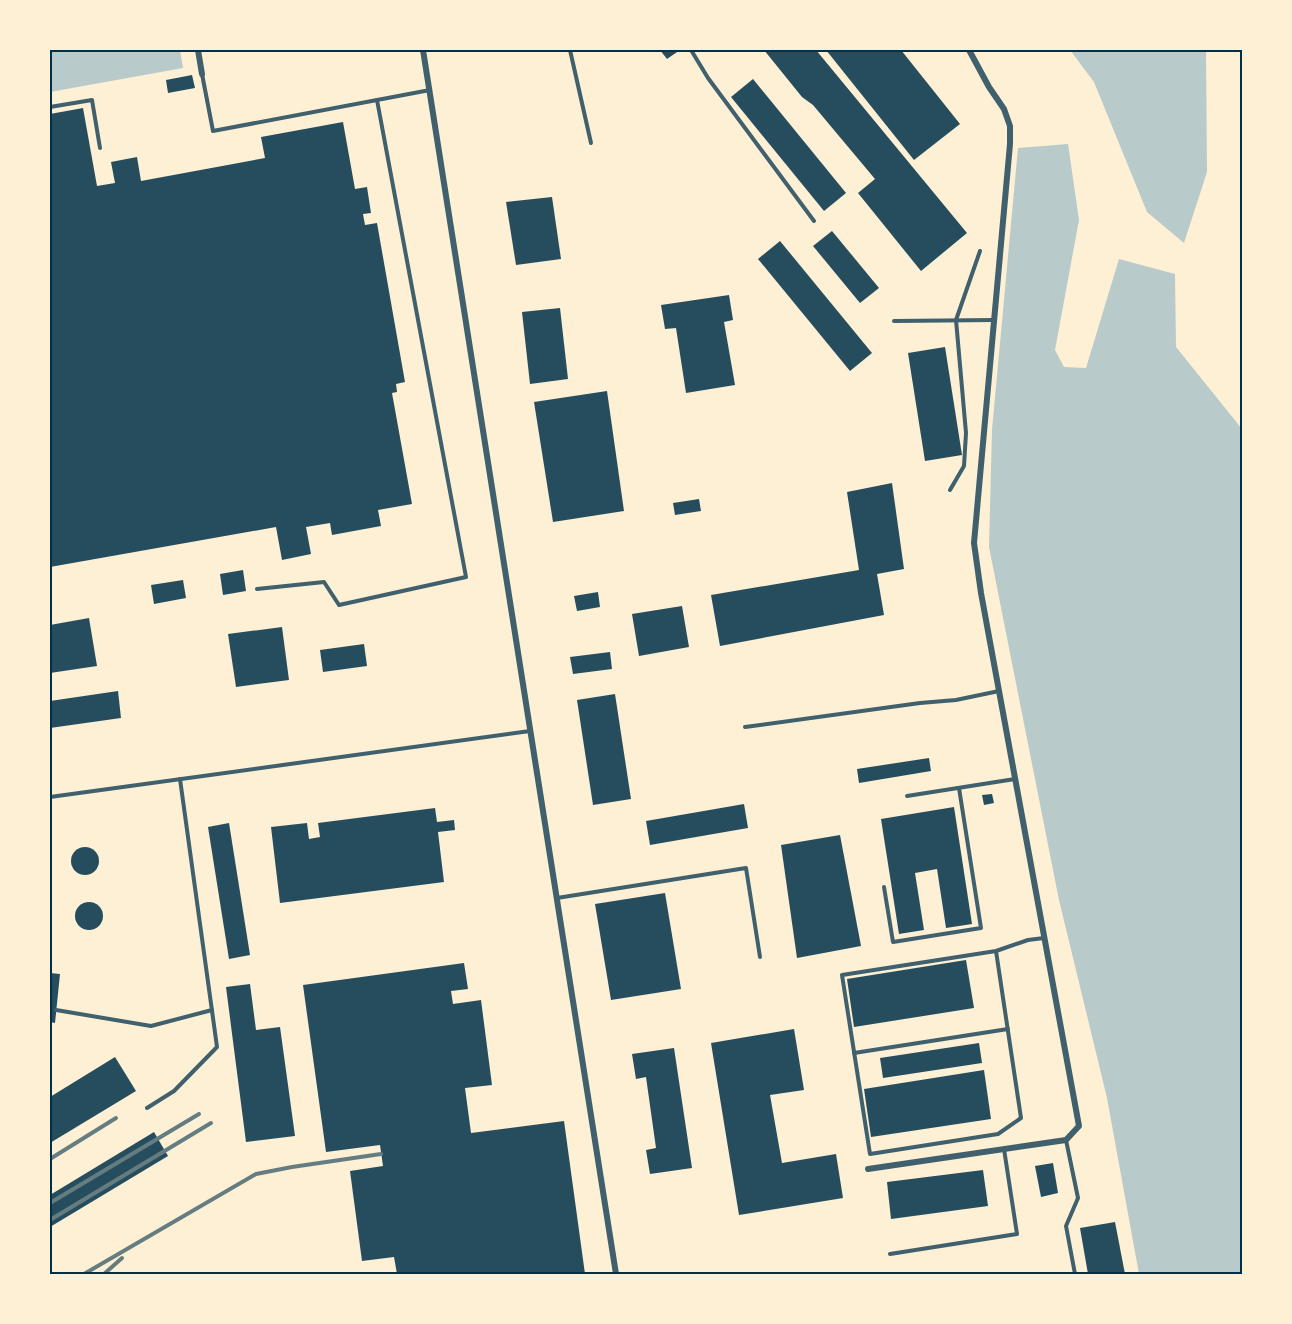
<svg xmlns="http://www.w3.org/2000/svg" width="1292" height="1324" viewBox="0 0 1292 1324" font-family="'IBM Plex Serif',serif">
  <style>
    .green { fill: #b9caca }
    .building { fill: #264d5e }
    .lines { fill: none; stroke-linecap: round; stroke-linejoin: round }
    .service { stroke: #3f606c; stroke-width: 4 }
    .minor { stroke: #3f606c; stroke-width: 6 }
    .rail { stroke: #657d81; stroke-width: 4 }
    .neatline { fill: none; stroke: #003049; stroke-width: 2 }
  </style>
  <rect width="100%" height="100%" fill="#fdf0d5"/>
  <g class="green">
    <polygon points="50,50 180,50 183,68 50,92"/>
    <polygon points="1070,50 1206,50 1207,172 1184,243 1147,212 1094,82"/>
    <polygon points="1068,144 1079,220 1055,350 1064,367 1086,368 1119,259 1175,274 1176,347 1242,429 1242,1274 1139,1274 1107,1098 1059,900 989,547 992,430 1018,148"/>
  </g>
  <g class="building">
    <polygon points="660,50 680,50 667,59"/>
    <polygon points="764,50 816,50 967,233 921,271 858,193 875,179 813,105 802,97"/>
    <polygon points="826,50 901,50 960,124 914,160"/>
    <polygon points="192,75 195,88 168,93 166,80"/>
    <polygon points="753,79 846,193 824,211 731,97"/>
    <polygon points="83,108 97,186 115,183 111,162 137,157 141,181 265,158 261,137 343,122 355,189 367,187 371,213 363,214 365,225 377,223 405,382 396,384 397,392 392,393 412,504 378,510 381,526 332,535 330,523 306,527 311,554 282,560 276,527 50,567 50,114"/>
    <polygon points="552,197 561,259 516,265 506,202"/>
    <polygon points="832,231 879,288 860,303 813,246"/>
    <polygon points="780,241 872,353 850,371 758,259"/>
    <polygon points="729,295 733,320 724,322 735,385 686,393 676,328 665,329 661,305"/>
    <polygon points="560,308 568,379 530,384 522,312"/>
    <polygon points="945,347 962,455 925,461 908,353"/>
    <polygon points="607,391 624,511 553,522 534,402"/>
    <polygon points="892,483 904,569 877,574 884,615 720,646 711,595 859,570 847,492"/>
    <polygon points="699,499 701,511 675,515 673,503"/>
    <polygon points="243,570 246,591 223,595 220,574"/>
    <polygon points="183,580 186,598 154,604 151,585"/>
    <polygon points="598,592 600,607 577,611 574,596"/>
    <polygon points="682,606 689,647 639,656 632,614"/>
    <polygon points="89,618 97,666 50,673 50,625"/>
    <polygon points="282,627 289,680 236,687 228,634"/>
    <polygon points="364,644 367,666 323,672 320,650"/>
    <polygon points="610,652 612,669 573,674 570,657"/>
    <polygon points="118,691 121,718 50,728 50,701"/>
    <polygon points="615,694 631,799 593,805 577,700"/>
    <polygon points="929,758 931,771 859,783 857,769"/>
    <polygon points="992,794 994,803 984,805 982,795"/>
    <polygon points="744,804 748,828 650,845 646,821"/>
    <polygon points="954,807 972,924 946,928 937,869 915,873 924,930 899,934 881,819"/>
    <polygon points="435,808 437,822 454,820 455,830 438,832 444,882 280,903 271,827 307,823 309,839 320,837 318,823"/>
    <polygon points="229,823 250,955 229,959 208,827"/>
    <polygon points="840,835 861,946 797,958 781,845"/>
    <circle cx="85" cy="861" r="14"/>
    <polygon points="665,893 681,989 611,1000 595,904"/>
    <circle cx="89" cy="916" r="14"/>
    <polygon points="966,960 974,1008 854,1027 847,979"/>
    <polygon points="464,963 468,989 451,991 453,1004 481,1000 492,1085 465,1088 471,1133 564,1121 585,1274 397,1274 394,1257 362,1261 350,1171 383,1166 380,1145 326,1152 303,985"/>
    <polygon points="50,973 60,974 55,1023 50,1022"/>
    <polygon points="250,984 256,1030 280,1027 295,1136 246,1142 226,987"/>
    <polygon points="794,1029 804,1090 770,1095 782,1163 836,1154 843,1198 739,1215 711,1043"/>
    <polygon points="979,1043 982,1063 883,1078 880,1058"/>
    <polygon points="674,1048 692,1168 650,1174 646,1150 656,1148 646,1077 636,1079 632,1054"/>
    <polygon points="115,1057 136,1091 50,1143 50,1097"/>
    <polygon points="984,1070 991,1119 871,1137 864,1089"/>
    <polygon points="154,1132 168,1156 50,1227 50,1195"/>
    <polygon points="1053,1163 1058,1193 1041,1197 1035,1166"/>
    <polygon points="983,1170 988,1206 891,1219 887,1182"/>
    <polygon points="1115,1222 1125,1274 1088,1274 1080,1228"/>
  </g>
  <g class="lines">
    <g class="service">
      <polyline points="570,50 591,143"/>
      <polyline points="691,50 708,78 814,221"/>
      <polyline points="202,74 213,131 430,90"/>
      <polyline points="50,107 92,100 100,148"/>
      <polyline points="894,321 994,320"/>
      <polyline points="950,490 964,466 966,433 956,320 980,251"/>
      <polyline points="257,589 324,582 339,605 466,577 377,100"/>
      <polyline points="745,727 920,703 956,700 999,691"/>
      <polyline points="907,796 1015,779"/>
      <polyline points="50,797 530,731"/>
      <polyline points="884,887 893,942 981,928 959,788"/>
      <polyline points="557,898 746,868 760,957"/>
      <polyline points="996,951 842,975 870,1154 998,1134 1021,1118 996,951 1028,940 1044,938"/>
      <polyline points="56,1010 151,1026 212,1010"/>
      <polyline points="854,1053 1008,1029"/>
      <polyline points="147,1108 174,1091 217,1047 180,779"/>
      <polyline points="1066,1140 1078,1198 1066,1226 1075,1274"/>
      <polyline points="890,1254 1017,1234 1004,1149"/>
    </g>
    <g class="minor">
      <polyline points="198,50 202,74"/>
      <polyline points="423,50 616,1274"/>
      <polyline points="868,1169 1066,1140 1079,1126 981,593 974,543 1010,144 1010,126 1004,109 989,87 969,50"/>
    </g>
    <g class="rail">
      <polyline points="50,1159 116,1118"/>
      <polyline points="50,1203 199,1114"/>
      <polyline points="50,1220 211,1123"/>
      <polyline points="84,1274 256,1174 292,1167 381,1154"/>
      <polyline points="104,1274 122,1258"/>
    </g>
  </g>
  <rect width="1292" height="1324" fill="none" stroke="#fdf0d5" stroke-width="102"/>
  <rect x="51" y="51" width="1190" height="1222" class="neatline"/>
</svg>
